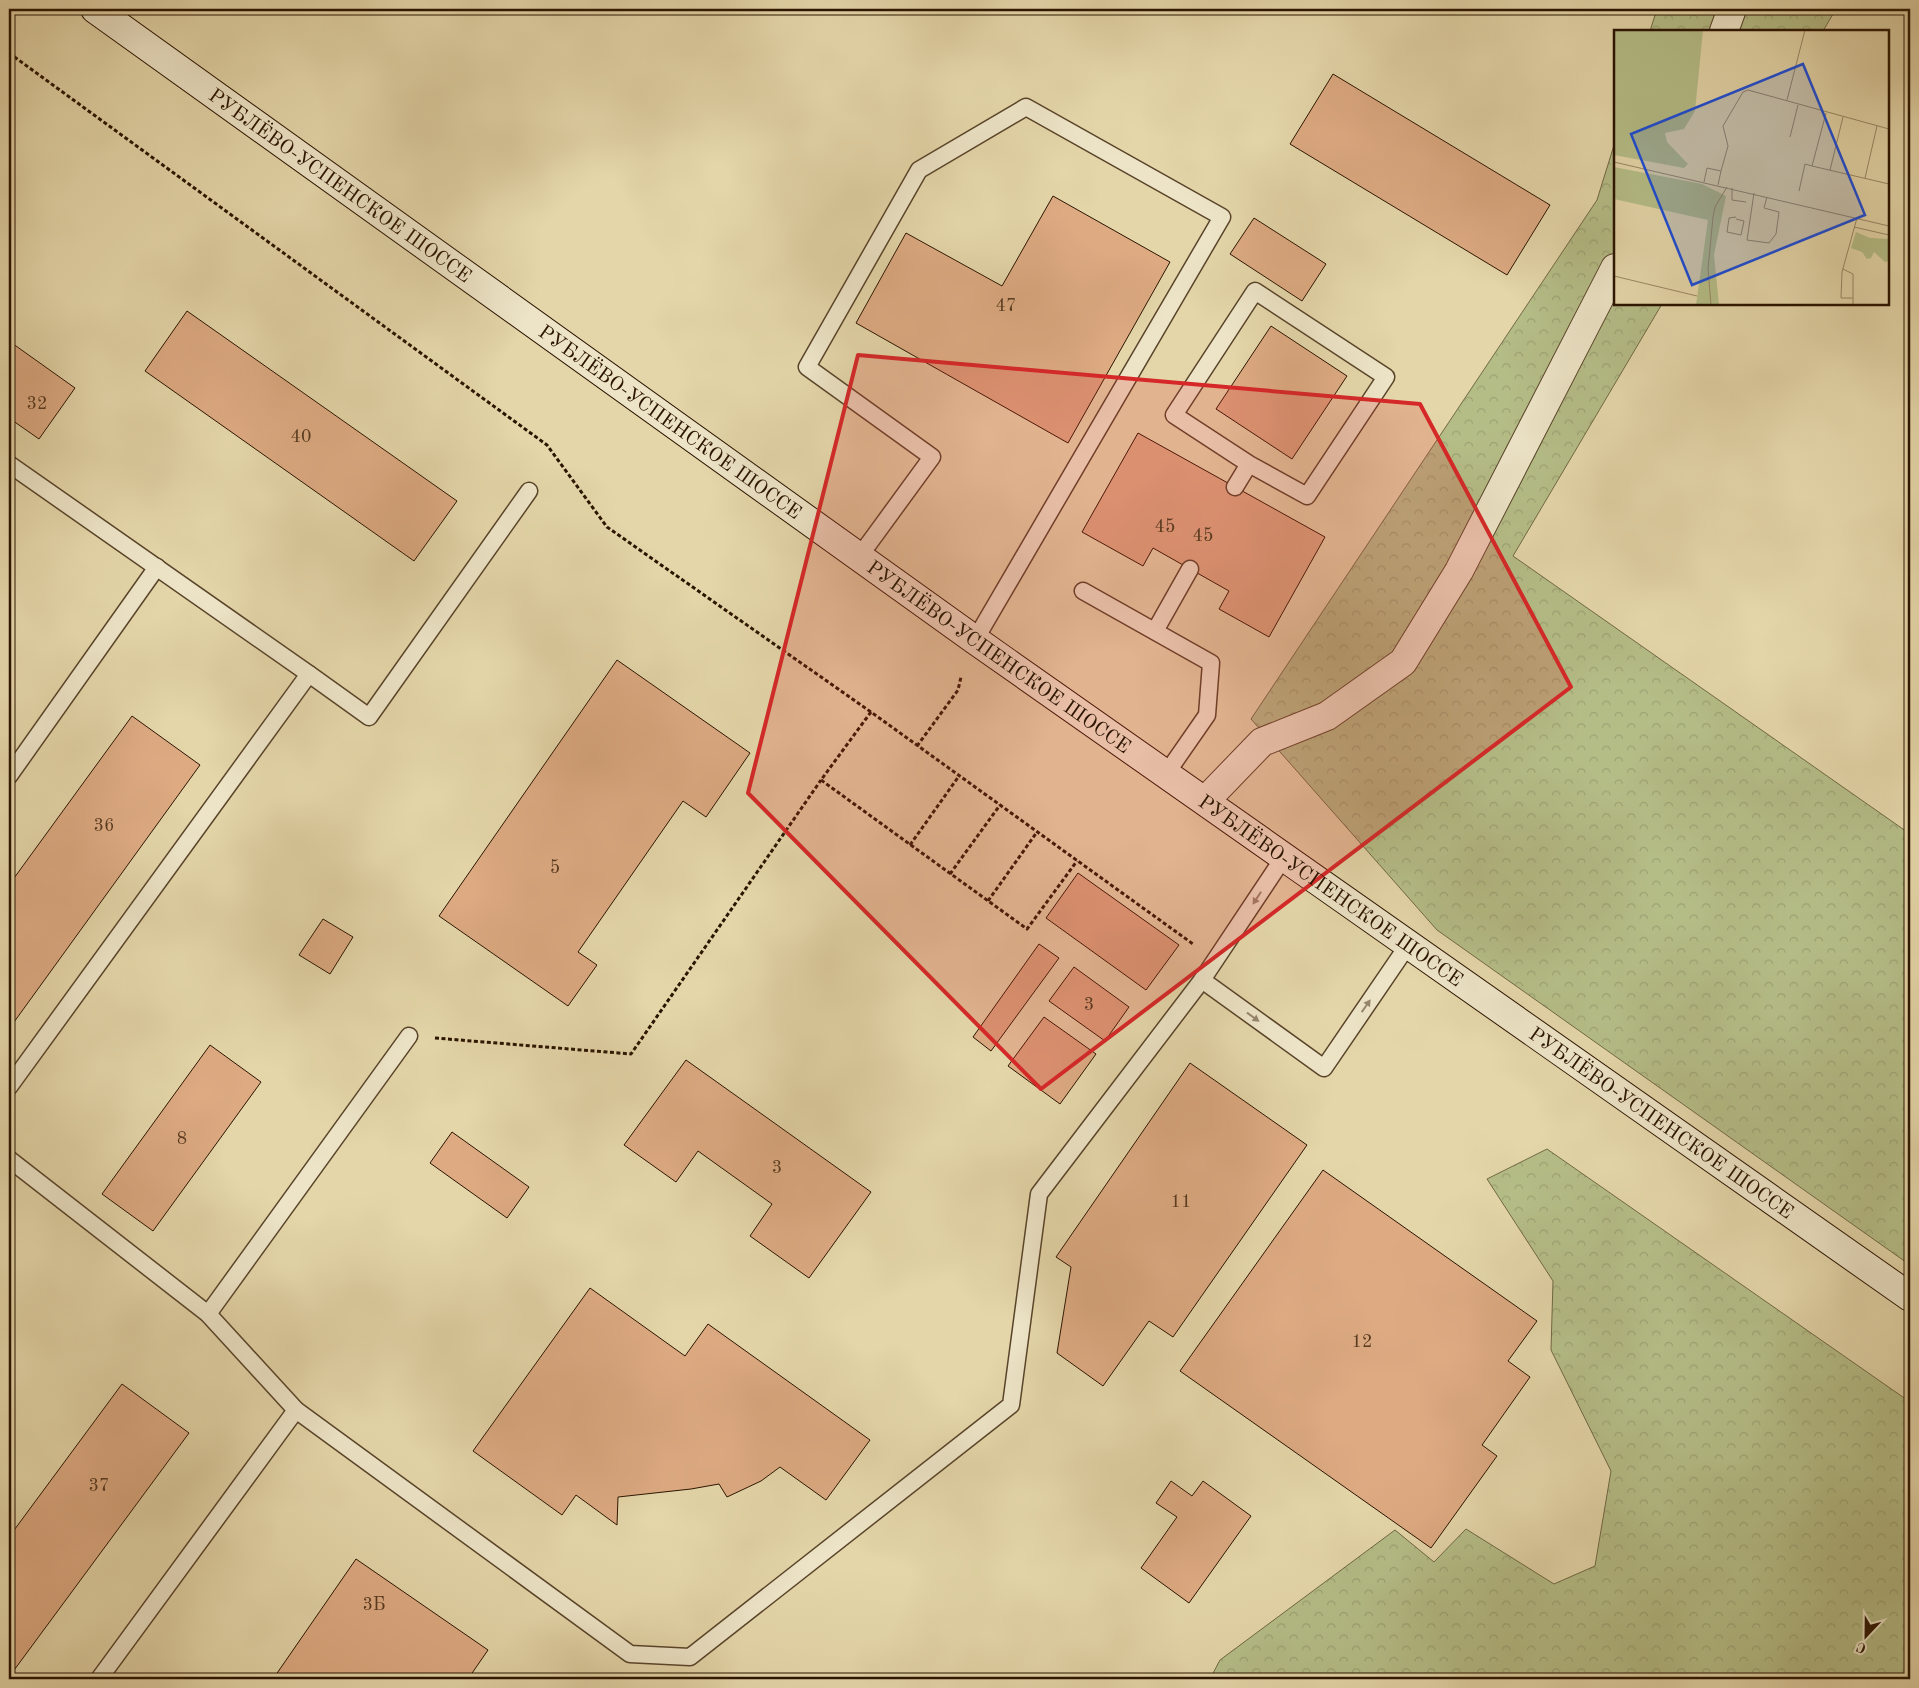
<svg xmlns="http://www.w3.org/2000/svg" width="1919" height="1688" viewBox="0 0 1919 1688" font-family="'Old Standard TT',serif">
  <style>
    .forest { fill: url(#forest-crowns); stroke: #706844 }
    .building { fill: #ddaa82; stroke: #2b1400 }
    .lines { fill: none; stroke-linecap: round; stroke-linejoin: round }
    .lane-casing { stroke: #59442a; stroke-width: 19 }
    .street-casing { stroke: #59442a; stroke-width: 30 }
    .secondary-casing { stroke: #2b1400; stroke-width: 30 }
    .path { stroke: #2b1400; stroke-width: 3; stroke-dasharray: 4 2.5; stroke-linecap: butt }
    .lane { stroke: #ede4c7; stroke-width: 16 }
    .street { stroke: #ede4c7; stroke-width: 28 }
    .secondary { stroke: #ede4c7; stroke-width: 28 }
    .oneway { fill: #96866d }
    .marked { fill: #d62828; fill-opacity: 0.2; stroke: #d62828; stroke-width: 4; stroke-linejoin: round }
    .labels { text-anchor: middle; stroke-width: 4.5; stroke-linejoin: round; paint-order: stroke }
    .number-label { font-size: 18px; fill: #583a20 }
    .street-label { font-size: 20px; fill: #2b1400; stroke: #ede4c7 }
    .inset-road { fill: none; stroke: #9a8865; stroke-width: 1 }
    .view { fill: #1d4ed8; fill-opacity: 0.15; stroke: #1d4ed8; stroke-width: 2.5 }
    .inset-edge { fill: none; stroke: #2b1400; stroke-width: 2.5 }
  </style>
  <defs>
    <pattern id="forest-crowns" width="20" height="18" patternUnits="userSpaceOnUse" patternTransform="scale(1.25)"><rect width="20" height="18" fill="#b5bd87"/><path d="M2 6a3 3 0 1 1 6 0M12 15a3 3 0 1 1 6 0" fill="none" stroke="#9ca273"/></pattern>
  </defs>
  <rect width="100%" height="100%" fill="#e4d6a9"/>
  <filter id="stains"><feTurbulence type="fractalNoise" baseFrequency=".004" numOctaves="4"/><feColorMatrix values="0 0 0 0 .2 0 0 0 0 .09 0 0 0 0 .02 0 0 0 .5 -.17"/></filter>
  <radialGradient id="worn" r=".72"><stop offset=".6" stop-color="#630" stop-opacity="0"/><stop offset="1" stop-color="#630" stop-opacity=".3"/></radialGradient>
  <g class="forest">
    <polygon points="1657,9 1836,9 1823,31 1650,31"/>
    <polygon points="1615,142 1615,304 1662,304 1513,556 1910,834 1910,1265 1437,930 1251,719 1597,200"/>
    <polygon points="1547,1149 1910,1402 1910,1679 1210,1679 1220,1660 1395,1530 1434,1562 1466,1529 1554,1584 1595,1566 1611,1471 1551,1350 1553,1281 1487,1179"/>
  </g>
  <g class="building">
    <polygon points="1333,74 1550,205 1507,275 1290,144"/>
    <polygon points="1053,196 1170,262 1068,443 856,323 906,233 1002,286"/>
    <polygon points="1254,218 1326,264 1302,301 1230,254"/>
    <polygon points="187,311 457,501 414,561 145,371"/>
    <polygon points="1271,326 1347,376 1292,459 1216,409"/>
    <polygon points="9,341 75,388 39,439 9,418"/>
    <polygon points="1138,433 1325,537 1269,637 1219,609 1229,591 1153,548 1143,566 1082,532"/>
    <polygon points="617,660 750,753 706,817 683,801 578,952 597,965 568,1006 439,916"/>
    <polygon points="132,716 200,765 9,1029 9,885"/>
    <polygon points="1078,873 1179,945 1146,990 1046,918"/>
    <polygon points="323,919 353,937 330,974 299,955"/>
    <polygon points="1039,944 1059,958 991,1051 973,1037"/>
    <polygon points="1074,967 1129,1007 1105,1041 1049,1001"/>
    <polygon points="1044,1017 1096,1054 1060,1104 1008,1066"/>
    <polygon points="210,1045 261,1082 153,1231 102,1194"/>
    <polygon points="686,1060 871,1192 809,1278 750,1236 772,1204 698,1151 676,1182 624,1145"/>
    <polygon points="1190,1063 1307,1145 1173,1337 1149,1321 1103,1386 1057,1353 1071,1267 1056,1257"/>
    <polygon points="452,1132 529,1187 507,1218 430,1163"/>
    <polygon points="1323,1170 1537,1321 1508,1361 1530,1377 1482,1445 1497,1456 1431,1548 1180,1371"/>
    <polygon points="590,1288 685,1356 708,1324 870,1440 826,1500 780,1467 761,1481 727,1497 719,1484 691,1489 618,1497 617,1525 576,1495 562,1515 473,1451"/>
    <polygon points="122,1384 189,1433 9,1677 9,1537"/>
    <polygon points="1171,1481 1192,1496 1203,1481 1251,1516 1189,1603 1141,1568 1177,1517 1156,1503"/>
    <polygon points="356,1559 488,1650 468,1679 273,1679"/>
  </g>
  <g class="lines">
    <defs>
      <g id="lane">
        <polyline points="9,464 309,674 9,1087"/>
        <polyline points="1235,487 1249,464 1307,496 1386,377 1255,291 1174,415 1249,464"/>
        <polyline points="859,557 932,457 807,367 919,170 1026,107 1222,217 975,640"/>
        <polyline points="1083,591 1211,663 1207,715 1166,774"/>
        <polyline points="1155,631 1190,569"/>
        <polyline points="309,674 369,717 529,491"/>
        <polyline points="9,776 157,567"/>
        <polyline points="1284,857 1202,980 1324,1068 1408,945"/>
        <polyline points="9,1159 208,1314 296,1410 630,1654 690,1657 1011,1405 1039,1194 1202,980"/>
        <polyline points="208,1314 409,1036"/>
        <polyline points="99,1679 296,1410"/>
      </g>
      <g id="street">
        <polyline points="1724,31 1732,9"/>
        <polyline points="1205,801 1262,742 1327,716 1403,662 1459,571 1615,268"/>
      </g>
      <g id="secondary">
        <path id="s1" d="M95,9L975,640L1910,1297"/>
      </g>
    </defs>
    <use href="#lane" class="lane-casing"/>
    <use href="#street" class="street-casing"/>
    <use href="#secondary" class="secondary-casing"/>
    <g class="path">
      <polyline points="9,53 547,445 607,527 871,712 1193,944"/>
      <polyline points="871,712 821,780 1027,929 1077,861"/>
      <polyline points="917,746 958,690 961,677"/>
      <polyline points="910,845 959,776"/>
      <polyline points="950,874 1000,805"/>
      <polyline points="988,901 1037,832"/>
      <polyline points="435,1038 631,1054 821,780"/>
    </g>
    <use href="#lane" class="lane"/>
    <use href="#street" class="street"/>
    <use href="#secondary" class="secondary"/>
  </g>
  <defs><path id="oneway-solid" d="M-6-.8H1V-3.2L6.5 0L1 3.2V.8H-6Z" transform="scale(1.25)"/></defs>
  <g class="oneway">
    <use href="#oneway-solid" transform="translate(1257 898) rotate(123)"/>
    <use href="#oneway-solid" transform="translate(1366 1006) rotate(-55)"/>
    <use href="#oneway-solid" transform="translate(1253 1017) rotate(36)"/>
  </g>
  <path class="marked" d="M858,355L1420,404L1571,687L1041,1089L748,793Z"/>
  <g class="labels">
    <g class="number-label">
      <text x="1006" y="311">47</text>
      <text x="37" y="409">32</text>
      <text x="301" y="442">40</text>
      <text x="1165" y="532">45</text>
      <text x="1203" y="541">45</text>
      <text x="104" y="831">36</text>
      <text x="555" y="873">5</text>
      <text x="1089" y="1010">3</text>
      <text x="182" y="1144">8</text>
      <text x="777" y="1173">3</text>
      <text x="1181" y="1207">11</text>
      <text x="1362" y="1347">12</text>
      <text x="99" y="1491">37</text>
      <text x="374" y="1610">3Б</text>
    </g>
    <g class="street-label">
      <text dy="7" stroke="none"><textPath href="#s1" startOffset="302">РУБЛЁВО-УСПЕНСКОЕ ШОССЕ</textPath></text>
      <text dy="7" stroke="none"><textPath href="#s1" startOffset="708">РУБЛЁВО-УСПЕНСКОЕ ШОССЕ</textPath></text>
      <text dy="7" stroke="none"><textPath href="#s1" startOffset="1112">РУБЛЁВО-УСПЕНСКОЕ ШОССЕ</textPath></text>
      <text dy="7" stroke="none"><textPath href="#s1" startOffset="1518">РУБЛЁВО-УСПЕНСКОЕ ШОССЕ</textPath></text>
      <text dy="7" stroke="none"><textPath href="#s1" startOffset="1922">РУБЛЁВО-УСПЕНСКОЕ ШОССЕ</textPath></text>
    </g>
  </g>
  <g transform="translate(1614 30)">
    <rect width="275" height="275" fill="#e4d6a9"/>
    <path d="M0,0H89L81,81L70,99L51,103L53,112L74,134L70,138L0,125ZM0,137L88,154L112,166L100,225L105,275H82L94,190L0,169ZM242,202L256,208L275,209V231L271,232L260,222L257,228L253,229L248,222L237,218Z" fill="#b5bd87"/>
    <path class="inset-road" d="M173,70L191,0M212,83L198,136L275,154M176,107L184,75M0,132L275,196M216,140L229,87M107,141L114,116L109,96L129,62L134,60L275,99M251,148L263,96M90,152L93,138L107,141L104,155M118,158V170L132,172M185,161L191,134L198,136M140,163L133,210L155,213L162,204L165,182L150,178L153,167M122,189L130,191L127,205L113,202L115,188L122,187M240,197L275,205M229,239L239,244V268M0,246L83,266M97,275L94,239L99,187L101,177L113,157M239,275V268H227L228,242L243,188"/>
    <path class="view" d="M189,34L251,185L78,255L17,104Z"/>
    <rect width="275" height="275" class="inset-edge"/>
  </g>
  <rect width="1919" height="1688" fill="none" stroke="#e4d6a9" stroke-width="30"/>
  <rect x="10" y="10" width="1899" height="1668" fill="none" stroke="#2b1400" stroke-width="2.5"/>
  <rect x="15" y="15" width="1889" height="1658" fill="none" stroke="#2b1400"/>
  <g transform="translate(1866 1636) rotate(202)" stroke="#ede4c7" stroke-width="4" paint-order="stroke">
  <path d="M0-4L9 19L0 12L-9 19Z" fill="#2b1400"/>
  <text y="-8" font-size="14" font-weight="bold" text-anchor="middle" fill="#2b1400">С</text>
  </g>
  <rect width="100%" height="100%" filter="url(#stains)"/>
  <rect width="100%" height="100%" fill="url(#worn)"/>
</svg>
